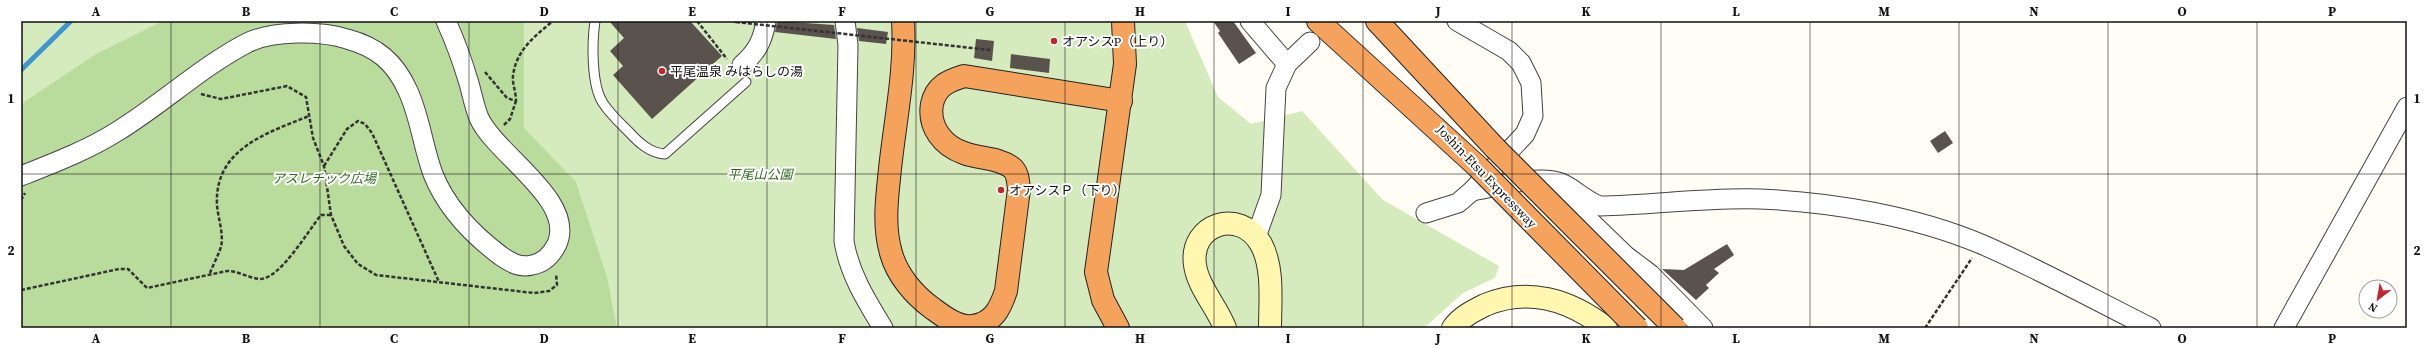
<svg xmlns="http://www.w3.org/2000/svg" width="2428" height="349" viewBox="0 0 2428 349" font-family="'Source Serif 4','Noto Sans JP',serif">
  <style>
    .green { fill: #d5ebbd }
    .forest { fill: #b9dc9c }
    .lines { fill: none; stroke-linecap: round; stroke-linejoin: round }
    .stream { stroke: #3f96cf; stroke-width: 5 }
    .building { fill: #5a524d }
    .lane-casing { stroke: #444; stroke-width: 11 }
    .street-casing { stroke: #444; stroke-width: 21 }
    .secondary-casing { stroke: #333; stroke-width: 24 }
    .highway-casing { stroke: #222; stroke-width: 24 }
    .path { stroke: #333; stroke-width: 2.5; stroke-dasharray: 4 2; stroke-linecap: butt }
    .lane { stroke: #fff; stroke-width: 9 }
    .street { stroke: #fff; stroke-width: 19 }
    .secondary { stroke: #fff6b0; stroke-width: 22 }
    .highway { stroke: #f5a25d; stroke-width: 22 }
    .highway-bridge-casing { stroke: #222; stroke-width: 24; stroke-linecap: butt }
    .path-bridge { stroke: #333; stroke-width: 2.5; stroke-dasharray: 4 2; stroke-linecap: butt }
    .highway-bridge { stroke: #f5a25d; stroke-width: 22 }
    .grid { fill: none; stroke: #111; stroke-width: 1; stroke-opacity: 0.55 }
    .poi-dot { fill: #c4262e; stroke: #fff; stroke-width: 1.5 }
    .labels { text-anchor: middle; stroke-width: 4; stroke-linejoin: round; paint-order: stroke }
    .poi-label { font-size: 13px; fill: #111; stroke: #fff; text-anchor: start }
    .park-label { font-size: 13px; font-style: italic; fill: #2f6b1f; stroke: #fff }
    .street-label { font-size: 13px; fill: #111; stroke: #fff }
    .neatline { fill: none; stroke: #111; stroke-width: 1.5 }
    .grid-label { font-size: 13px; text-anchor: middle; font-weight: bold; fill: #111 }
  </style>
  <rect width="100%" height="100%" fill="#fffdf5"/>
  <polygon class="green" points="21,21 1185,21 1218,97 1251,124 1302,111 1383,200 1499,266 1495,278 1463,293 1424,328 21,328"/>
  <polygon class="forest" points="163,21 524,21 524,128 576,182 607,277 617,328 21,328 21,104 96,54"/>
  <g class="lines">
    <polyline class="stream" points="21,70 71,21"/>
  </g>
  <g class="building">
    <polygon points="609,21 690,21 722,56 652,119 613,75 623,66 610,51 624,38"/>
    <polygon points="777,21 834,25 836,39 775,32"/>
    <polygon points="1213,21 1233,21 1256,53 1239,64 1218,33 1220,31"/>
    <polygon points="857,28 888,32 886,44 859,41"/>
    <polygon points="976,39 994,41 992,61 974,58"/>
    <polygon points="1011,54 1050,59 1049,73 1010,68"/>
    <polygon points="1945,131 1953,143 1938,153 1930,141"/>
    <polygon points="1727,244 1734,255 1714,269 1719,273 1706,285 1709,288 1696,300 1662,269 1684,270"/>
  </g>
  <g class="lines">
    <defs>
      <path id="lane" d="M595,21C592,42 591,85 603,103C610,114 620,123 629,132C639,143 650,153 665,154L746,82"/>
      <g id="street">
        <path d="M845,21L848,45L844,241C849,273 866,300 883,328"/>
        <polyline points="1250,21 1287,64"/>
        <path d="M742,65C757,52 763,40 766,21"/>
        <path d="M21,176C54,163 88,150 118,131C162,104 201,67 247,43C273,30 321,31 347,39C377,47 395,62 408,91C420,117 423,147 433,174C446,207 473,235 501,256C511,263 520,268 532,265C544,263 552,254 557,244C576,200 496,155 479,118C474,106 472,93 468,80C462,60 455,41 446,21"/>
        <path d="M1472,191C1495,187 1540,174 1561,183C1575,189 1585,201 1600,206C1654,205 1707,197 1760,199C1832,202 1914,216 1981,244C2039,269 2095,300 2151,328"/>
        <polyline points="1562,194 1626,256 1650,274 1703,328"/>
        <polyline points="1426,213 1458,203 1472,191 1525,134 1533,116 1531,83 1521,63 1509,51 1457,21"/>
        <polyline points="1256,237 1271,195 1276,88 1287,64 1310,42"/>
        <polyline points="2284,328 2407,107"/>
      </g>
      <g id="secondary">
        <path d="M1225,328C1217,307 1198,287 1195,265C1189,224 1240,207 1261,244C1274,268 1270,302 1270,328"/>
        <path d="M1453,328C1461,317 1473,311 1485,305C1528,287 1570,300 1606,328"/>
      </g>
      <g id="highway">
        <path d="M903,21C906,70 895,121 890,169C887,197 883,226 891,253C897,275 914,295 932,308C943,316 958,328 973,326C993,323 1000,309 1006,291L1019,189C1018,181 1018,172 1011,167C997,157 979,159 964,153C943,146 928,127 932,104C936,86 948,81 964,76L1121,101"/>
        <polyline points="1318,21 1478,167"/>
        <polyline points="1377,21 1495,148"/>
        <polyline points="1118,328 1103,300 1096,272 1125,64 1123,21"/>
      </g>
    </defs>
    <use href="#lane" class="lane-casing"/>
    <use href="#street" class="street-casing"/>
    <use href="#secondary" class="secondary-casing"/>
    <use href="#highway" class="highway-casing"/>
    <g class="path">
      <polyline points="697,21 727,59"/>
      <polyline points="733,21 736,22"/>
      <path d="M485,72L507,98L516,101C516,92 512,83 513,76C516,50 535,36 553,21"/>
      <polyline points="201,94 221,99 287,86 306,97 313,138 324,166 331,215 344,246 358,264 376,275 534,293 549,291 557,285 556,274"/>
      <polyline points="504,125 510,119 516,101"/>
      <polyline points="324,166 347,129 358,121 365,124 372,133 439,282"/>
      <polyline points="21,200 25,193"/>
      <path d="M210,273C213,265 218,256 221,247C224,234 218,218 217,205C214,149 267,133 309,116"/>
      <path d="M21,290L119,269H128L147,288L227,271C238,271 249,278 260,279C280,279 308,231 321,215H331"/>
      <polyline points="1925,328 1972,258"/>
    </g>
    <use href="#lane" class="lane"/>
    <use href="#street" class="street"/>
    <use href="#secondary" class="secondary"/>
    <use href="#highway" class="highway"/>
    <defs>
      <g id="highway-bridge">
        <polyline points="1495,148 1675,328"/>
        <polyline points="1478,167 1637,328"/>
      </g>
    </defs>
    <use href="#highway-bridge" class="highway-bridge-casing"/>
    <polyline class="path-bridge" points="736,22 990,50"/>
    <use href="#highway-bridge" class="highway-bridge"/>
  </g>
  <path class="grid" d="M171,21V328M320,21V328M469,21V328M618,21V328M767,21V328M916,21V328M1065,21V328M1214,21V328M1363,21V328M1512,21V328M1661,21V328M1810,21V328M1959,21V328M2108,21V328M2257,21V328M21,174H2407"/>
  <g class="poi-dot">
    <circle cx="1054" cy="41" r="4"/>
    <circle cx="662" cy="71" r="4"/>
    <circle cx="1001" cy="190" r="4"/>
  </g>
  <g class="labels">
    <g class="poi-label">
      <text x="1062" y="46">オアシスP（上り）</text>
      <text x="670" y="76">平尾温泉 みはらしの湯</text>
      <text x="1009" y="195">オアシスＰ（下り）</text>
    </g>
    <g class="park-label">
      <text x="760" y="179">平尾山公園</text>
      <text x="324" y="183">アスレチック広場</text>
    </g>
    <g class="street-label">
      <text transform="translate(1487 176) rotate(46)" y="5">Joshin-Etsu Expressway</text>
    </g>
  </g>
  <rect width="2428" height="349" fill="none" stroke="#ffffff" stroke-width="44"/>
  <g transform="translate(2378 299) rotate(211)"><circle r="19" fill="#ffffff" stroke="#a0a0a0"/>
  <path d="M0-3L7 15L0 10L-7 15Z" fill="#c4262e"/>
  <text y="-6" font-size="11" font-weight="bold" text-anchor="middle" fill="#111111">N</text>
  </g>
  <rect x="22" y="22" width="2384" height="305" class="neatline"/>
  <g class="grid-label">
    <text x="96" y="16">A</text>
    <text x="246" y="16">B</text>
    <text x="394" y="16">C</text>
    <text x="544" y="16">D</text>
    <text x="692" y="16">E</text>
    <text x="842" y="16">F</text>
    <text x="990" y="16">G</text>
    <text x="1140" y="16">H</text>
    <text x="1288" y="16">I</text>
    <text x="1438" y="16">J</text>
    <text x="1586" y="16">K</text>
    <text x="1736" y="16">L</text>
    <text x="1884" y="16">M</text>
    <text x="2034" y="16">N</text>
    <text x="2182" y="16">O</text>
    <text x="2332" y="16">P</text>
    <text x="11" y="103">1</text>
    <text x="2417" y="103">1</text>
    <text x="11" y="255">2</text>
    <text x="2417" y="255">2</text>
    <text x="96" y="343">A</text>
    <text x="246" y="343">B</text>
    <text x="394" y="343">C</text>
    <text x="544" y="343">D</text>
    <text x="692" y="343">E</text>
    <text x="842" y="343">F</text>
    <text x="990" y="343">G</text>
    <text x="1140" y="343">H</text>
    <text x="1288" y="343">I</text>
    <text x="1438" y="343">J</text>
    <text x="1586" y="343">K</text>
    <text x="1736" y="343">L</text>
    <text x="1884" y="343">M</text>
    <text x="2034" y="343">N</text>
    <text x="2182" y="343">O</text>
    <text x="2332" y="343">P</text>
  </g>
</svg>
